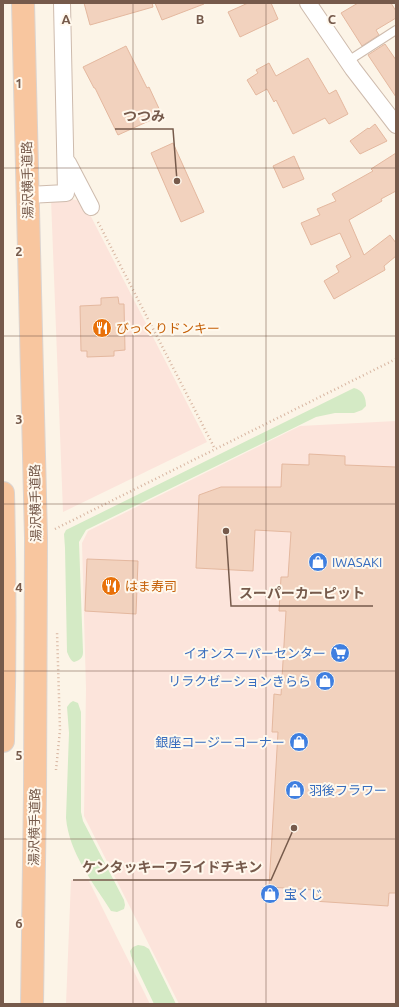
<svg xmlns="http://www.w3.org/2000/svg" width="399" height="1007" viewBox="0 0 399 1007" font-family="Ubuntu,'Noto Sans JP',sans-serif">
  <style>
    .commercial { fill: #fce4db }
    .green { fill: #d4eac5 }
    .building { fill: #f2d2be; stroke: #e4b89f }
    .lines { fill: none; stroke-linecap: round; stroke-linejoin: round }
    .service-casing { stroke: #cebbad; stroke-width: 10 }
    .minor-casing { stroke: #cebbad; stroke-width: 18 }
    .trunk-casing { stroke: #dbd4d0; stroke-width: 24 }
    .path { stroke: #d7b5a1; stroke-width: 2.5; stroke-dasharray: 1 3; stroke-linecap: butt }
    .service { stroke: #fff; stroke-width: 8 }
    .minor { stroke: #fff; stroke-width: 16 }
    .trunk { stroke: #f8c69f; stroke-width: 22 }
    .grid { fill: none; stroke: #765a4b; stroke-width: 1; stroke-opacity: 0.55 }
    .labels { text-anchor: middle; stroke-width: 4; stroke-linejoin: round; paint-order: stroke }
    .street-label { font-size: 13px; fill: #765a4b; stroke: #fff8ed }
    .food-label { font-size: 13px; fill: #c56008; stroke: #fff8ed; text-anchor: start }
    .shop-label { font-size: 13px; fill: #366cbe; stroke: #fff8ed; text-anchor: start }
    .grid-label { font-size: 13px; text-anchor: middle; font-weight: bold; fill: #765a4b; stroke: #fff8ed; stroke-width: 4; stroke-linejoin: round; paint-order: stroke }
    .leader { fill: none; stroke: #765a4b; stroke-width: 1.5 }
    .callout-dot { fill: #765a4b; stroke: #fff8ed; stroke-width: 1.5 }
    .callout-label { font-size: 14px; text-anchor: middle; font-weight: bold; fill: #765a4b; stroke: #fff8ed; stroke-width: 4; stroke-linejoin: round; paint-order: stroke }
  </style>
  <rect width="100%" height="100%" fill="#fcf4e7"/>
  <g class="commercial">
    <polygon points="63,198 76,200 84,203 207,442 63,512 51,199"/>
    <polygon points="396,421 396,1004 179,1004 84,816 86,689 82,543 88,531 300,426"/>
    <polygon points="88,879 150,1004 66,1004 71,880"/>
  </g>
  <g class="green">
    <path d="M354,388C363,390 366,397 366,406L362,410L354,413H335L316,417L86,530L79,542L83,652C83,658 80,660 74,662C70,660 69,656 67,652L65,548L64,534L66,530Z"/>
    <path d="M73,701L78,703L81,712V812L83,821L124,900L125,905L124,909L117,912L111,911C93,882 69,853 66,818L69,733L67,707L70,703Z"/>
    <polygon points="138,945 144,946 149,949 176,1004 154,1004 131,956 130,951 133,947"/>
  </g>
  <g class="building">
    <polygon points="84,3 152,3 153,7 90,25"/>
    <polygon points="155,3 203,3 204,4 162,20"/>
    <polygon points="248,3 271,3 278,19 240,37 228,12"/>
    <polygon points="358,3 391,3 396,11 396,18 376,30 379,35 362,46 341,13"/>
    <polygon points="385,44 396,60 396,97 368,55"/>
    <polygon points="126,46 147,88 149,87 162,115 118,135 95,88 94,88 83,67"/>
    <polygon points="308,58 329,94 336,90 348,114 329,124 325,118 293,134 276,100 274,102 267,89 256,95 247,80 258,73 256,70 269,63 276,76"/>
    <polygon points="375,124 387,141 360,154 350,141 368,128 369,129"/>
    <polygon points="173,143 204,212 181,222 151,153"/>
    <polygon points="396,153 396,191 381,199 382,201 349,220 364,255 390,235 396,243 396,256 384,266 385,270 334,299 324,281 339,272 336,266 351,257 340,233 311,245 301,223 320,215 317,209 336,201 332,194 373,171 371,169"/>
    <polygon points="294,156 304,179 283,188 273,166"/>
    <polygon points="118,297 119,304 124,304 125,350 114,351 114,356 87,357 87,351 81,351 80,306 101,305 101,298"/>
    <polygon points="309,454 345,456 345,465 396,467 396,893 389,893 388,906 313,901 314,890 269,887 278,732 272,732 274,694 281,695 286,611 279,611 281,577 288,577 291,532 255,530 253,571 196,568 199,495 221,487 281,487 282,464 309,465"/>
    <polygon points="87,559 138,561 136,614 85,611"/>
  </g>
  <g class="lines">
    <defs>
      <polyline id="service" points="348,61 396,30"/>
      <g id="minor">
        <polyline points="308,3 353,69 396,125"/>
        <polyline points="68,163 91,207"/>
        <polyline points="28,195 66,193 62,3"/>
      </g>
      <g id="trunk">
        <polyline points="23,3 36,538 35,793 32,1004"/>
        <path d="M3,493C5,576 5,658 3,741"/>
      </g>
    </defs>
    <use href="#service" class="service-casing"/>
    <use href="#minor" class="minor-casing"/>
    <use href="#trunk" class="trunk-casing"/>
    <g class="path">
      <polyline points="98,222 215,449"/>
      <polyline points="55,529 396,359"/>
      <polyline points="56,770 60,730 57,631"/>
    </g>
    <use href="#service" class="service"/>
    <use href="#minor" class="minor"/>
    <use href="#trunk" class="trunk"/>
  </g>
  <path class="grid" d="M133,3V1004M266,3V1004M3,168H396M3,336H396M3,504H396M3,671H396M3,839H396"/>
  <defs>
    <symbol id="restaurant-disc" viewBox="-11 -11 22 22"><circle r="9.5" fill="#e8710a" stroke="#fff8ed"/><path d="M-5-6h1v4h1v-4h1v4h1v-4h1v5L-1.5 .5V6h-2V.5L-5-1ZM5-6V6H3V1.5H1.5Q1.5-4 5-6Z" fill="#fff"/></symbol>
    <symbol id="shop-disc" viewBox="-11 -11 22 22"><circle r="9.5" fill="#3f7fe0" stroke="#fff8ed"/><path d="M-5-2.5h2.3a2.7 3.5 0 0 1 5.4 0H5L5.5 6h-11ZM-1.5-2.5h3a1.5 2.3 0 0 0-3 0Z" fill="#fff"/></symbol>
    <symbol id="supermarket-disc" viewBox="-11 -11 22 22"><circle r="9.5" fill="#3f7fe0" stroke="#fff8ed"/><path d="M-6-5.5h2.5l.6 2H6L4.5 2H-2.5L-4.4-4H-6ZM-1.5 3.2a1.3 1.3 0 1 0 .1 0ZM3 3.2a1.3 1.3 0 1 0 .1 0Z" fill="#fff"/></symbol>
  </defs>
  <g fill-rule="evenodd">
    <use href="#restaurant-disc" x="91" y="317" width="22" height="22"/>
    <use href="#shop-disc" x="307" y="551" width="22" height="22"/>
    <use href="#restaurant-disc" x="100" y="575" width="22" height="22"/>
    <use href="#supermarket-disc" x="329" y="642" width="22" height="22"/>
    <use href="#shop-disc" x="314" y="670" width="22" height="22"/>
    <use href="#shop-disc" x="288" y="731" width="22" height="22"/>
    <use href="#shop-disc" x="284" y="779" width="22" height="22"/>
    <use href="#shop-disc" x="259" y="883" width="22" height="22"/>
  </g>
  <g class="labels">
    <g class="street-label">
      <text transform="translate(27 180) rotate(-91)" y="5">湯沢横手道路</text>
      <text transform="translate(35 503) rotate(-91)" y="5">湯沢横手道路</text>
      <text transform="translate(34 827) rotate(-89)" y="5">湯沢横手道路</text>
    </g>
    <g class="food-label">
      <text x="116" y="333">びっくりドンキー</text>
      <text x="125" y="591">はま寿司</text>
    </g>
    <g class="shop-label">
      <text x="332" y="567">IWASAKI</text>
      <text x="326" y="658" text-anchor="end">イオンスーパーセンター</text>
      <text x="311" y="686" text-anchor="end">リラクゼーションきらら</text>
      <text x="285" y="747" text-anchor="end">銀座コージーコーナー</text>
      <text x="309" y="795">羽後フラワー</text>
      <text x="284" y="899">宝くじ</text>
    </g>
  </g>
  <g class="grid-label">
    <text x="66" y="24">A</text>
    <text x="200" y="24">B</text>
    <text x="332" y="24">C</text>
    <text x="19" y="88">1</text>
    <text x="19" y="256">2</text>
    <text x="19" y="424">3</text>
    <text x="19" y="592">4</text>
    <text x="19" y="760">5</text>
    <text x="19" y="928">6</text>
  </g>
  <path class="leader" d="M177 181L173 129H115M226 531L231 606H373M294 828L271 880H73"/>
  <g class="callout-dot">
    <circle cx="177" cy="181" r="4"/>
    <circle cx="226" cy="531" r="4"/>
    <circle cx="294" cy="828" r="4"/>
  </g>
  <g class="callout-label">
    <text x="144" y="121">つつみ</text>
    <text x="302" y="598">スーパーカーピット</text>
    <text x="172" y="872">ケンタッキーフライドチキン</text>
  </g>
  <rect width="399" height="1007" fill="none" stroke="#765a4b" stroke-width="8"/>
</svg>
